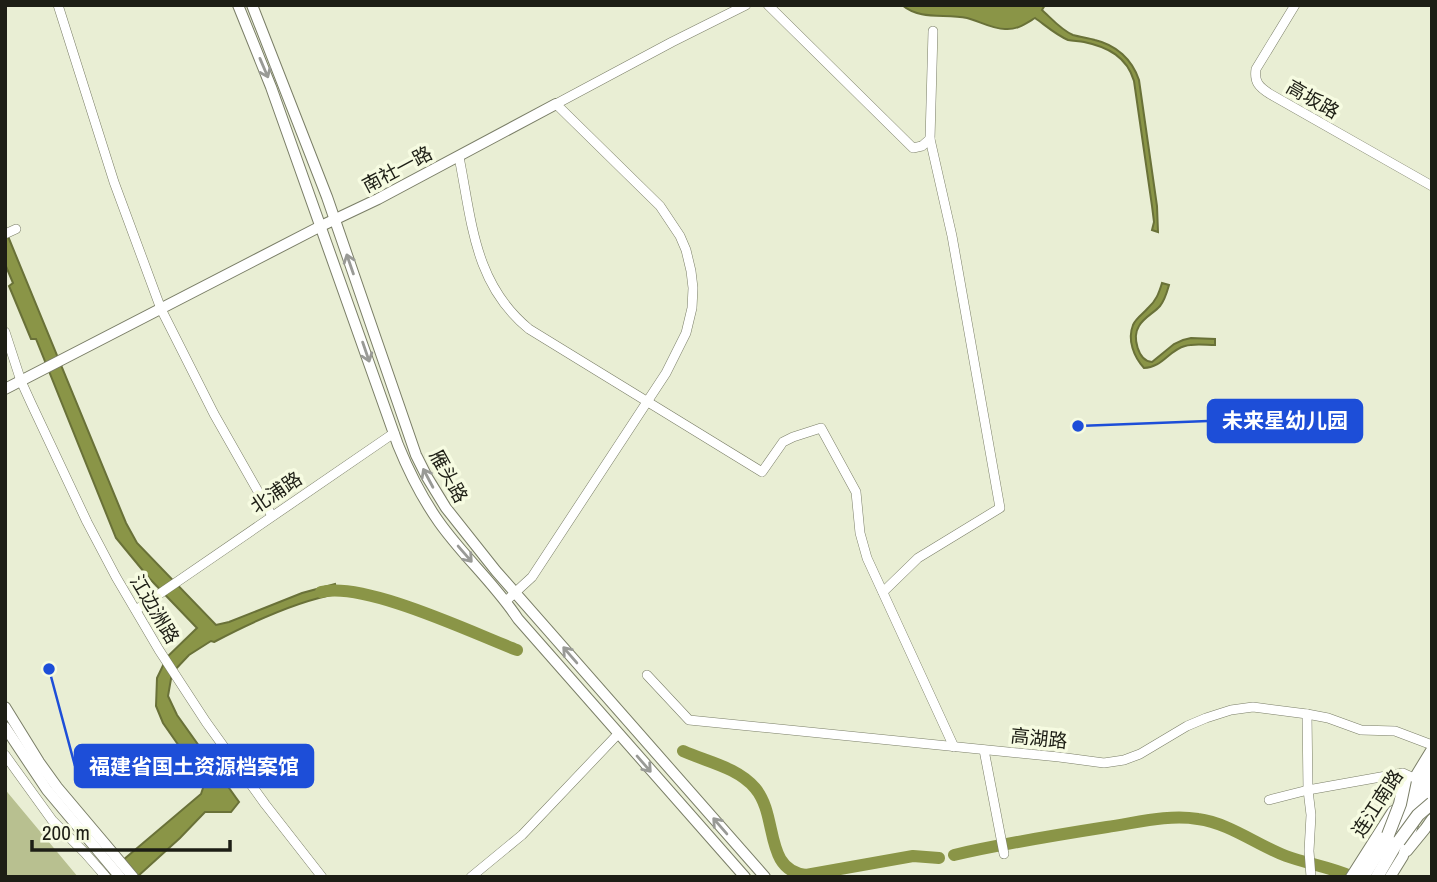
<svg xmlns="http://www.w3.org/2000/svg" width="1437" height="882" viewBox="0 0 1437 882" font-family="'Archivo Narrow','Noto Sans SC',sans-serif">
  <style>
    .green { fill: #b8c090 }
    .water { fill: #8a9547; stroke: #697138; stroke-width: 2 }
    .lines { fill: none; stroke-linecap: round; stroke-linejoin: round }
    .river { stroke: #8a9547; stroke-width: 12 }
    .minor-casing { stroke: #7a7e67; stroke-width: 10 }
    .major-casing { stroke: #7a7e67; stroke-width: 12 }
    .highway-casing { stroke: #7a7e67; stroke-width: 14 }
    .minor { stroke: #fff; stroke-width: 9 }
    .major { stroke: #fff; stroke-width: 10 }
    .highway { stroke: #fff; stroke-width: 12 }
    .highway-bridge-casing { stroke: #7a7e67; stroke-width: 14; stroke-linecap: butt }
    .highway-bridge { stroke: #fff; stroke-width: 12 }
    .oneway { stroke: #999a96 }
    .labels { text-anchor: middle; stroke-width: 7; stroke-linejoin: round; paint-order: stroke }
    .street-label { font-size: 19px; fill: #1d1e15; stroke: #f6fbe1 }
    .leader { fill: none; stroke: #1d4ed8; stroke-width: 2.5 }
    .callout-dot { fill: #1d4ed8; stroke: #f6fbe1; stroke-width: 2.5 }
    .callout { fill: #1d4ed8; stroke: #1d4ed8; stroke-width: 2.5 }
    .callout-label { font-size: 21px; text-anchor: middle; font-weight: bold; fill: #fff }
  </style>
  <rect width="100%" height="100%" fill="#e9eed4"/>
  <polygon class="green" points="5,789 8,793 78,877 5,877"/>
  <g class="water">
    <path d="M902,5H1045L1042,10C1051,18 1061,30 1073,35C1080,37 1088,38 1095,40C1116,45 1132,59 1139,80L1157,206L1158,232L1152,230L1154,222L1152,206L1134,81C1127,57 1108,47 1084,42C1079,41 1073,41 1068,40C1056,35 1045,25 1035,18C1025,24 1017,30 1005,29C992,29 979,21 967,18C945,13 921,21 902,5Z"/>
    <path d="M5,229L126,523L137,543L216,625L229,622L302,593L335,584L337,594C297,601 250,623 214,642L211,641L189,655L172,673L168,696L177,715L239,802L231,812H205L180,838L137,877H103L201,794L204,785L200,776L163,723L156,706L157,678L167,657L197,628L149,578L116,538L36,339H31L9,286L13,283L5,264Z"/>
    <path d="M1162,283L1169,285C1167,292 1165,300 1160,306C1154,313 1144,317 1139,326C1132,337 1138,361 1152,362L1174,344L1183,340L1191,338L1215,339V345C1206,345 1194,343 1185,346C1169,350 1162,368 1144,368C1134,357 1127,340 1133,325C1136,318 1143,314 1148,308C1156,301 1159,293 1162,283Z"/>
  </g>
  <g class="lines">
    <g class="river">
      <path d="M321,592C364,581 473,633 517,650"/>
      <path d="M683,751C707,762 737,767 755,788C779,816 763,870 806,875L913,856L939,858"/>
      <path d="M954,855C1005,843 1056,835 1107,827C1136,823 1168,814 1198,819C1229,823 1257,845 1286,856C1308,864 1331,867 1353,877"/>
    </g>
    <defs>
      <g id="minor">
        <polyline points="58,5 114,182 161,309 214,414 272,516"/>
        <polyline points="768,5 913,148 922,146 930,139"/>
        <path d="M1295,5L1256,69C1254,82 1259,87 1270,94L1432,186"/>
        <path d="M459,157C472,222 474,284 529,329L762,472L783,442L793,437L821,428L856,492L860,533L867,558L954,747"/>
        <polyline points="5,234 16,229"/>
        <polyline points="5,332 21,381 31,403 87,522 116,577 159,650 206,722 265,804 322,877"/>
        <polyline points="883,592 918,558 1000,508 952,236 930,139 933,31"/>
        <polyline points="506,601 532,577 666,373 686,333 692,308 693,288 691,271 686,250 680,236 660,206 556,104 672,42 746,5"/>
        <polyline points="136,610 394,433"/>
        <polyline points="647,675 689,720 1059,757 1104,763 1124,760 1140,754 1187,726 1206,718 1231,710 1253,707 1307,714 1328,718 1361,730 1395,731 1432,745"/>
        <polyline points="1307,714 1308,790 1311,815 1309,851 1311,877"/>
        <polyline points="984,750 1004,854"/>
        <polyline points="5,755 52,820 85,853 106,877"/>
        <polyline points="1269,800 1308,790 1403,773 1414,778"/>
        <polyline points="471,877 522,835 618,734"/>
      </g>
      <g id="major">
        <path d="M238,5L271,87L398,445C409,472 422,498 439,522C463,556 495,584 518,619L745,877"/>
        <polyline points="252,5 327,197 416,455 427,477 446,508 496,571 765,877"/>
        <polyline points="5,389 321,226 378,199 556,104"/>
        <polyline points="5,707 39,762 57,787 133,877"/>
        <polyline points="5,727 47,790 120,877"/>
        <polyline points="1404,795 1432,749"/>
        <polyline points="1407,851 1425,829 1432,819"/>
        <polyline points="1351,877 1393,811"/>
        <polyline points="1390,877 1403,856 1413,825"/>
      </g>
      <g id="highway">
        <polyline points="1363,877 1432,766"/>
        <polyline points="1377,877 1432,782"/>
      </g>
    </defs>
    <use href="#minor" class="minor-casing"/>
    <use href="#major" class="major-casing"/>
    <use href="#highway" class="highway-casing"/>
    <use href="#minor" class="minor"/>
    <use href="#major" class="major"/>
    <use href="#highway" class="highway"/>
    <defs>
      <g id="highway-bridge">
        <polyline points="1388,835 1400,804 1405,780"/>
        <polyline points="1399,841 1418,815 1432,803"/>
      </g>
    </defs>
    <use href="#highway-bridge" class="highway-bridge-casing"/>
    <use href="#highway-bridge" class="highway-bridge"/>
  </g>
  <defs><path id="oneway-shaft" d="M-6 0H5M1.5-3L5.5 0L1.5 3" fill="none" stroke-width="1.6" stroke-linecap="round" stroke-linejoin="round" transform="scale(1.75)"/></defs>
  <g class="oneway">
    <use href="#oneway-shaft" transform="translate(264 68) rotate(67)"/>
    <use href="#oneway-shaft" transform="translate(350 264) rotate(-109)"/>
    <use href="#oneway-shaft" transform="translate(366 352) rotate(71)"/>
    <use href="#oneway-shaft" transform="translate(428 478) rotate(-118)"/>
    <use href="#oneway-shaft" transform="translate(465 554) rotate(49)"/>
    <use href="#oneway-shaft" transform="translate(570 655) rotate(-131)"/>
    <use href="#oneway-shaft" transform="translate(644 764) rotate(49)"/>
    <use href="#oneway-shaft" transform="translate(720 826) rotate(-131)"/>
  </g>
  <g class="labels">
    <g class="street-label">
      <text transform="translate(1313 99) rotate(30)" y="7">高坂路</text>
      <text transform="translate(397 169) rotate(-28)" y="7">南社一路</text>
      <text transform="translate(449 476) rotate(61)" y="7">雁头路</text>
      <text transform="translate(276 492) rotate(-34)" y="7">北浦路</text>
      <text transform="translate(155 609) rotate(59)" y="7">江边洲路</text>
      <text transform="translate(1039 738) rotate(6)" y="7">高湖路</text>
      <text transform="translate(1377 803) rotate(-57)" y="7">连江南路</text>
    </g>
  </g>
  <path class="leader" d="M1078 426L1208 421M49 669L75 766"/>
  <g class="callout-dot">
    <circle cx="1078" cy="426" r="7"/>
    <circle cx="49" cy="669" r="7"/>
  </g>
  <g class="callout">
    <rect x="1208" y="400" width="154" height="42" rx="7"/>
    <rect x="75" y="745" width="238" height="42" rx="7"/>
  </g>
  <g class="callout-label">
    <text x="1285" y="428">未来星幼儿园</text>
    <text x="194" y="774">福建省国土资源档案馆</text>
  </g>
  <rect width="1437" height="882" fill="none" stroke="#1d1e15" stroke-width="14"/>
  <path d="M32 840v10h198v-10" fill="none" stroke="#1d1e15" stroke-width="3.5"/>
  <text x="42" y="840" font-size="21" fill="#1d1e15" stroke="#f6fbe1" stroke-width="5" paint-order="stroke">200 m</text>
</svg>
